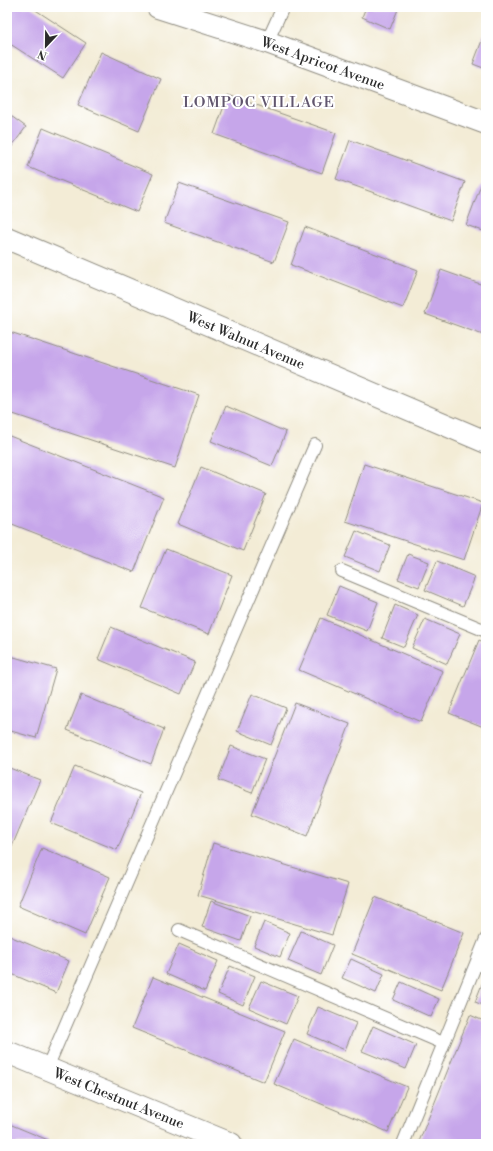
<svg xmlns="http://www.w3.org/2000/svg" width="493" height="1151" viewBox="0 0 493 1151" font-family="'Libre Bodoni',serif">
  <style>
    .building { fill: #c6a6ea }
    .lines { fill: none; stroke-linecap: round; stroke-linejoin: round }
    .lane-casing { stroke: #8f8c80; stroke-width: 14 }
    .street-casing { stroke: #8f8c80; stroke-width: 24 }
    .lane { stroke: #fff; stroke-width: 12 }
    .street { stroke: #fff; stroke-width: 22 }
    .labels { text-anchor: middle; stroke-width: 4; stroke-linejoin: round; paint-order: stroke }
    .street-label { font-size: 14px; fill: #2b2b2b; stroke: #fff }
    .neighbourhood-label { font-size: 15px; letter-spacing: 1px; fill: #61566e; stroke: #fff }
  </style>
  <rect width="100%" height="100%" fill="#fff"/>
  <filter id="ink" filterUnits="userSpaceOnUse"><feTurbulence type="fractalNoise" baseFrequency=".025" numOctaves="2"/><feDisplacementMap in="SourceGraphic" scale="8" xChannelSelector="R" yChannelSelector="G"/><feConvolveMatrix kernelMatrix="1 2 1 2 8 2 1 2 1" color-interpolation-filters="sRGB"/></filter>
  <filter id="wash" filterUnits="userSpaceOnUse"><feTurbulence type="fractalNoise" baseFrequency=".012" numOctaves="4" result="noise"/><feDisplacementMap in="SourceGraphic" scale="16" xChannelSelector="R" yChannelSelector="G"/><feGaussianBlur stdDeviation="0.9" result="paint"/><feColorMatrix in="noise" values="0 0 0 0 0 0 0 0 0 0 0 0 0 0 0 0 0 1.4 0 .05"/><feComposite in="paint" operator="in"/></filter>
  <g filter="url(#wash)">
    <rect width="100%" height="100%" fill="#f3ecd6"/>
    <g id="blocks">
      <g class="building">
        <polygon points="7,7 31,7 86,43 63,78 7,42"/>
        <polygon points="366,7 399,7 390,29 362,17"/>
        <polygon points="486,30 486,69 473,64"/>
        <polygon points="101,52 161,79 139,131 78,105"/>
        <polygon points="228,95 336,133 322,173 214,134"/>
        <polygon points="7,113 26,127 7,153"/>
        <polygon points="43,128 153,174 137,212 28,167"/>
        <polygon points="350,140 465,182 451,221 336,179"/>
        <polygon points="179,183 289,222 274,262 164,223"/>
        <polygon points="481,185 486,187 486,232 466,225"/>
        <polygon points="305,227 418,270 403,308 291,265"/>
        <polygon points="441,270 486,286 486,336 425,314"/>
        <polygon points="7,331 199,395 175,468 7,412"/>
        <polygon points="226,406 286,432 272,466 211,441"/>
        <polygon points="7,435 164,497 134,572 7,522"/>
        <polygon points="364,464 483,503 464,560 345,521"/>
        <polygon points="201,467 266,494 243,551 178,524"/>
        <polygon points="356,531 390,545 380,571 345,557"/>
        <polygon points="166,549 232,575 209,634 142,608"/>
        <polygon points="408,554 429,562 419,587 398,579"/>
        <polygon points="437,561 475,577 463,606 425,590"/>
        <polygon points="339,586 378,602 367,631 327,615"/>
        <polygon points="486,603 486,612 483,611"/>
        <polygon points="395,605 418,615 404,647 382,638"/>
        <polygon points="321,618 443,671 421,722 299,670"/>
        <polygon points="425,619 460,634 447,664 412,648"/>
        <polygon points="111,627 195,662 181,694 98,659"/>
        <polygon points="479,640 486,643 486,728 449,713"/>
        <polygon points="7,655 56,669 36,738 7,730"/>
        <polygon points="252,694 286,708 271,745 237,731"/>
        <polygon points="81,695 164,729 151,764 67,730"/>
        <polygon points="295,703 350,724 307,836 252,814"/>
        <polygon points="231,746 265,759 252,793 218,780"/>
        <polygon points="75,766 141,793 117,850 51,823"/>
        <polygon points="7,767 40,780 10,851 7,850"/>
        <polygon points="213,843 348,884 332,935 198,895"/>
        <polygon points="42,848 110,877 85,935 18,906"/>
        <polygon points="375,897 464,933 441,990 352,954"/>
        <polygon points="211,901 250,916 241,941 202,927"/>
        <polygon points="264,922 290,933 280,957 254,946"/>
        <polygon points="301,931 333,945 321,975 288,961"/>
        <polygon points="7,935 69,961 56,993 7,972"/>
        <polygon points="179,944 218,961 205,991 166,974"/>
        <polygon points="351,959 384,974 376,993 342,978"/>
        <polygon points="230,966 255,976 243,1005 218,994"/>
        <polygon points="486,974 486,1006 475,1002"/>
        <polygon points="153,977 285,1031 264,1082 132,1028"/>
        <polygon points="261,981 298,996 286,1024 249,1008"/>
        <polygon points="401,982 439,999 431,1017 393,1000"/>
        <polygon points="318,1007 356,1023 345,1050 307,1034"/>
        <polygon points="470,1015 486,1022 486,1144 418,1144"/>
        <polygon points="373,1026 416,1045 406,1069 362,1051"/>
        <polygon points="294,1039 407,1087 388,1132 274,1084"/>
        <polygon points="7,1123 48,1140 46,1144 7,1144"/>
      </g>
    </g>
  </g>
  <g filter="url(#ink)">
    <use href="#blocks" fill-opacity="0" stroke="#8f8c80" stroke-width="1"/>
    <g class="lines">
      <defs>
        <g id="lane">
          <polyline points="267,42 283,7"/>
          <polyline points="342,571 486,631"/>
          <polyline points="179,930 443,1043"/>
          <polyline points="47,1068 315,445"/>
          <polyline points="403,1144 486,939"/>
        </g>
        <g id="street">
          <polyline points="158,7 267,42 486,123"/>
          <polyline points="7,238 486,442"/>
          <polyline points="7,1052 231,1144"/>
        </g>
      </defs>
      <use href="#lane" class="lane-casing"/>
      <use href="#street" class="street-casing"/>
      <use href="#lane" class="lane"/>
      <use href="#street" class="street"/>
    </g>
  </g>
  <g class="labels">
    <g class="street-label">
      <text transform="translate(323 63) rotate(20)" y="5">West Apricot Avenue</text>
      <text transform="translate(246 340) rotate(23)" y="5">West Walnut Avenue</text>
      <text transform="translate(119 1098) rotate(22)" y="5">West Chestnut Avenue</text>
    </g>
    <g class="neighbourhood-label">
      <text x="259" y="107">LOMPOC VILLAGE</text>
    </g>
  </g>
  <rect width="493" height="1151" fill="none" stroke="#fff" stroke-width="24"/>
  <g transform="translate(46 46) rotate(202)" stroke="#ffffff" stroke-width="3" paint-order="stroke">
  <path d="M0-3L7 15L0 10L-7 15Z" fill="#2b2b2b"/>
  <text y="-6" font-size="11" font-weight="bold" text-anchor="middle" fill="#2b2b2b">N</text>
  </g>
</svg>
